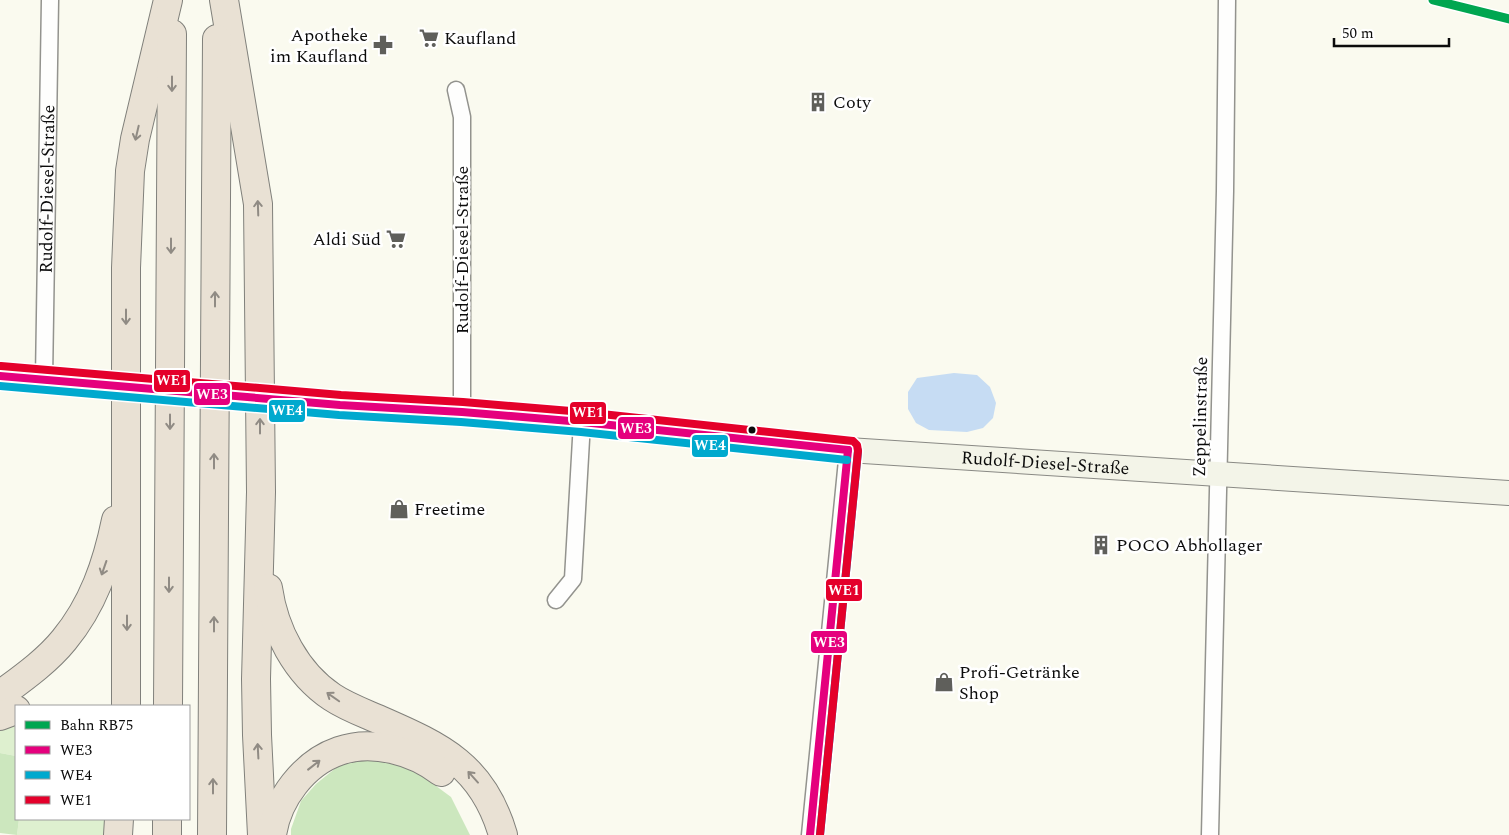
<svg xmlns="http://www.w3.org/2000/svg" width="1509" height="835" viewBox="0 0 1509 835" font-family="Spectral,serif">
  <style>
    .green { fill: #def0cf }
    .forest { fill: #cce7be }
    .water { fill: #c6dcf3 }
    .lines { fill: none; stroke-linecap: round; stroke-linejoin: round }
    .secondary-tunnel { stroke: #d6d6cd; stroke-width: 24; stroke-dasharray: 24 12; stroke-linecap: butt }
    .street-casing { stroke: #93938e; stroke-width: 19 }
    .secondary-casing { stroke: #898984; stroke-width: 26 }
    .highway-casing { stroke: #80807b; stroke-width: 30 }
    .street { stroke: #fefefd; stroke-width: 16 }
    .secondary { stroke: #f3f4e8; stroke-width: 24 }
    .highway { stroke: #e9e1d4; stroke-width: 28 }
    .bus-1-casing { stroke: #fff; stroke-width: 11 }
    .bus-2-casing { stroke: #fff; stroke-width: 11 }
    .bus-3-casing { stroke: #fff; stroke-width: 11 }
    .bus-1 { stroke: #e5007d; stroke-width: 8 }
    .bus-2 { stroke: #00a9ce; stroke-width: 8 }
    .bus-3 { stroke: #e4002b; stroke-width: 8 }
    .rail-1-casing { stroke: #fff; stroke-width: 12 }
    .rail-1 { stroke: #00a651; stroke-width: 9 }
    .oneway { stroke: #908b84 }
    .bus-dot { fill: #0b0b0b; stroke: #fff; stroke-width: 2 }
    .labels { text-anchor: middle; stroke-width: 5; stroke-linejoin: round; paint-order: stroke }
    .poi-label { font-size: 18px; fill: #0b0b0b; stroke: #fff; text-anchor: start }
    .street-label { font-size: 18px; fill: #0b0b0b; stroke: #fff }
    .line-badge { stroke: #fff; stroke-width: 2 }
    .badge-label { font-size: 14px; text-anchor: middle; font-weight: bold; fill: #fff }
  </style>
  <rect width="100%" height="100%" fill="#fafaef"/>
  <g class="green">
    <polygon points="16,720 16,756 0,753 0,727"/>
    <polygon points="19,819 105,819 104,835 17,835"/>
  </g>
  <g class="forest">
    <polygon points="0,753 16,756 16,819 19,819 17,835 0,833"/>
    <polygon points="375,759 413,769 451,797 470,835 291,835 291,829 301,801 316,784 342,763"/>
  </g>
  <polygon class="water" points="954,373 977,375 990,387 996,403 993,418 983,428 967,432 929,430 916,423 908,409 908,392 917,378"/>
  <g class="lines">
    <polyline class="secondary-tunnel" points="108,385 279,400"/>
    <defs>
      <g id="street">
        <polyline points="456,90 462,117 462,412"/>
        <path id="s1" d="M44,379L50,0"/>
        <polyline points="556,600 573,579 582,422"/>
        <polyline points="810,835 848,450"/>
        <polyline points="1210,835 1225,191 1227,0"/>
      </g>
      <g id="secondary">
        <polyline points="0,376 106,385"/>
        <path id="s2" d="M279,400L462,412L582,422L848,450L1509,493"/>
      </g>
      <g id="highway">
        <polyline points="224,0 258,204 261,492 256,679 257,735 262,835"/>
        <path d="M268,588C274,630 296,673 332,697C347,707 364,713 380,720C442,747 483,766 503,835"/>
        <path d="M0,695C23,678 47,661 64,640C93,605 107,564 116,520"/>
        <polyline points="126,706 126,268 130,171 135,139 168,0"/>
        <polyline points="168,706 172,34"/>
        <polyline points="0,716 16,710"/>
        <polyline points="118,835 119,819"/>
        <polyline points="167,835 167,819"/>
        <polyline points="212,835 217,39"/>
        <path d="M272,835C277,799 304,763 339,751C372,739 414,751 441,772"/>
      </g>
    </defs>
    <use href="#street" class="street-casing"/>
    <use href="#secondary" class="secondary-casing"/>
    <use href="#highway" class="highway-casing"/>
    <use href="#street" class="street"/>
    <use href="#secondary" class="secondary"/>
    <use href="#highway" class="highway"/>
    <defs>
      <g id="bus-1">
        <polyline points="0,376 340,405 462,412 582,422 848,450"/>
        <polyline points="810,835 848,450"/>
      </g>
      <g id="bus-2">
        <polyline points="0,386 339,415 461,422 581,432 847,460"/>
        <polyline points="820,835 858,451"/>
      </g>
      <polyline id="bus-3" points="1,366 341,395 463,402 583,412 853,441 857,445 858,451 820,835"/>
    </defs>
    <use href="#bus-1" class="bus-1-casing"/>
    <use href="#bus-2" class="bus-2-casing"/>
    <use href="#bus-3" class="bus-3-casing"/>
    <use href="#bus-1" class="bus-1"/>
    <use href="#bus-2" class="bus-2"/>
    <use href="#bus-3" class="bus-3"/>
    <defs>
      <polyline id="rail-1" points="1433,0 1509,19"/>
    </defs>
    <use href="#rail-1" class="rail-1-casing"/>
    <use href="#rail-1" class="rail-1"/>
  </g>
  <defs><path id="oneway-shaft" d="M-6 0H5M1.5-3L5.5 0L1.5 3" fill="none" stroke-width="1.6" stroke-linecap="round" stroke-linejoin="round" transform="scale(1.25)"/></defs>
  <g class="oneway">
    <use href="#oneway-shaft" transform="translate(172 84) rotate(90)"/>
    <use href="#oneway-shaft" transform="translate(137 133) rotate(103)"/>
    <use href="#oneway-shaft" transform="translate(258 208) rotate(-92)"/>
    <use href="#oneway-shaft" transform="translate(171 246) rotate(90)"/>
    <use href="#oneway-shaft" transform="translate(215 299) rotate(-90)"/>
    <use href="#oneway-shaft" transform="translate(126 317) rotate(90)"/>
    <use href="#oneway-shaft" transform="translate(170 422) rotate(90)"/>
    <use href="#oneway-shaft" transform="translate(260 426) rotate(-90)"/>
    <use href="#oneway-shaft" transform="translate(214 461) rotate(-90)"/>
    <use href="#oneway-shaft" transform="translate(104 568) rotate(109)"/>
    <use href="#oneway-shaft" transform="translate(169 585) rotate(90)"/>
    <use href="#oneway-shaft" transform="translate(127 623) rotate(90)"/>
    <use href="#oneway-shaft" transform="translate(214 624) rotate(-90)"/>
    <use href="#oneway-shaft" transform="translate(333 697) rotate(-145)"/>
    <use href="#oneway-shaft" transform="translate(258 751) rotate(-93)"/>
    <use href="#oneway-shaft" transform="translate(314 765) rotate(-38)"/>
    <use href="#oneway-shaft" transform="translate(473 777) rotate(-132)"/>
    <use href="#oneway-shaft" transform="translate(213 786) rotate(-90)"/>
  </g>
  <defs>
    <symbol id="supermarket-bare" viewBox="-9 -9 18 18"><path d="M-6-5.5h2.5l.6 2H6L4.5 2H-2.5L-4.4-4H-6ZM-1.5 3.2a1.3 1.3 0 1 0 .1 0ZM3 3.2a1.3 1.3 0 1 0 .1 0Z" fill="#5f5f5b" stroke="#fff" stroke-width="2.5" paint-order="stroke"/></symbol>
    <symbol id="pharmacy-bare" viewBox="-9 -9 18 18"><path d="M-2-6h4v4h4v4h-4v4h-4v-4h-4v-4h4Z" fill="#5f5f5b" stroke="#fff" stroke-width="2.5" paint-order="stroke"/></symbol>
    <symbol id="building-bare" viewBox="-9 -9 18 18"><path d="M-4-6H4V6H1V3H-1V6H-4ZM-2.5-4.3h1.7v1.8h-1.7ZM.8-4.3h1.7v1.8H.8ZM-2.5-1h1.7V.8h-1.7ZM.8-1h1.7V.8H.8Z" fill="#5f5f5b" stroke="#fff" stroke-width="2.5" paint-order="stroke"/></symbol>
    <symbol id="shop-bare" viewBox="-9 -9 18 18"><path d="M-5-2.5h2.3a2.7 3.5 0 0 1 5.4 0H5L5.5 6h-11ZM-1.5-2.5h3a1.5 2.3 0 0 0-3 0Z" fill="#5f5f5b" stroke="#fff" stroke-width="2.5" paint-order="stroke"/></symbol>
  </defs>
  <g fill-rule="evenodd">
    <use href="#supermarket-bare" x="415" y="24" width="28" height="28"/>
    <use href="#pharmacy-bare" x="369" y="31" width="28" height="28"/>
    <use href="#building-bare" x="804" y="88" width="28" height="28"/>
    <use href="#supermarket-bare" x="382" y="225" width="28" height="28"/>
    <use href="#shop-bare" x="385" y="495" width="28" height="28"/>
    <use href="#building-bare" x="1087" y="531" width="28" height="28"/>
    <use href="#shop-bare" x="930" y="668" width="28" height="28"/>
  </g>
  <circle class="bus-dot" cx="752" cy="430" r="4.5"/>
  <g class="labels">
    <g class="poi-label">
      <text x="368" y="41" text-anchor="end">Apotheke<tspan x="368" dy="21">im Kaufland</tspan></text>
      <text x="444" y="44">Kaufland</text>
      <text x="833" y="108">Coty</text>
      <text x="381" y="245" text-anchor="end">Aldi Süd</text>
      <text x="414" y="515">Freetime</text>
      <text x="1116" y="551">POCO Abhollager</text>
      <text x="959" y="678">Profi-Getränke<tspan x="959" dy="21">Shop</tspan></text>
    </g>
    <g class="street-label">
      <text dy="6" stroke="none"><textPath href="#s1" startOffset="190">Rudolf-Diesel-Straße</textPath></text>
      <text transform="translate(462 250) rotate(-90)" y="6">Rudolf-Diesel-Straße</text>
      <text transform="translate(1200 417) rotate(-89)" y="6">Zeppelinstraße</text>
      <text dy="6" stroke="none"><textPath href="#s2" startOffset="769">Rudolf-Diesel-Straße</textPath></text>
    </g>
  </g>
  <g class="line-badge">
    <rect x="153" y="369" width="38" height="24" rx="5" fill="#e4002b"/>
    <rect x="193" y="382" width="38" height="24" rx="5" fill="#e5007d"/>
    <rect x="268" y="399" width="38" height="24" rx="5" fill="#00a9ce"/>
    <rect x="569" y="401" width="38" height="24" rx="5" fill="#e4002b"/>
    <rect x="617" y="416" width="38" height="24" rx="5" fill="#e5007d"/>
    <rect x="691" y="434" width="38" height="24" rx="5" fill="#00a9ce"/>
    <rect x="825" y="578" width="38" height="24" rx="5" fill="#e4002b"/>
    <rect x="810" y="630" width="38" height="24" rx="5" fill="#e5007d"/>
  </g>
  <g class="badge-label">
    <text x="172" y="385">WE1</text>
    <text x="212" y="399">WE3</text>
    <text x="287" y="415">WE4</text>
    <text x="588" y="417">WE1</text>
    <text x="636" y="433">WE3</text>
    <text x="710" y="450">WE4</text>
    <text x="844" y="595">WE1</text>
    <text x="829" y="647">WE3</text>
  </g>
  <rect x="15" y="705" width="175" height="115" fill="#ffffff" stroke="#9d9d9d"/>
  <rect x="25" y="721" width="25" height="8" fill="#00a651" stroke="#9d9d9d"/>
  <text x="60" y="730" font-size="15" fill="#0b0b0b">Bahn RB75</text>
  <rect x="25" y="746" width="25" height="8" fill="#e5007d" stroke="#9d9d9d"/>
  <text x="60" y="755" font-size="15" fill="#0b0b0b">WE3</text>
  <rect x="25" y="771" width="25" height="8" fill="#00a9ce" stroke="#9d9d9d"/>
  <text x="60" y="780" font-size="15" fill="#0b0b0b">WE4</text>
  <rect x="25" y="796" width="25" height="8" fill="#e4002b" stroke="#9d9d9d"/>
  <text x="60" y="805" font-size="15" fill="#0b0b0b">WE1</text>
  <path d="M1334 38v8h115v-8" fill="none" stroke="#0b0b0b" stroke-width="2.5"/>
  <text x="1342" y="38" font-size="15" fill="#0b0b0b" stroke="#ffffff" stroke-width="4" paint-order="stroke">50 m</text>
</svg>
